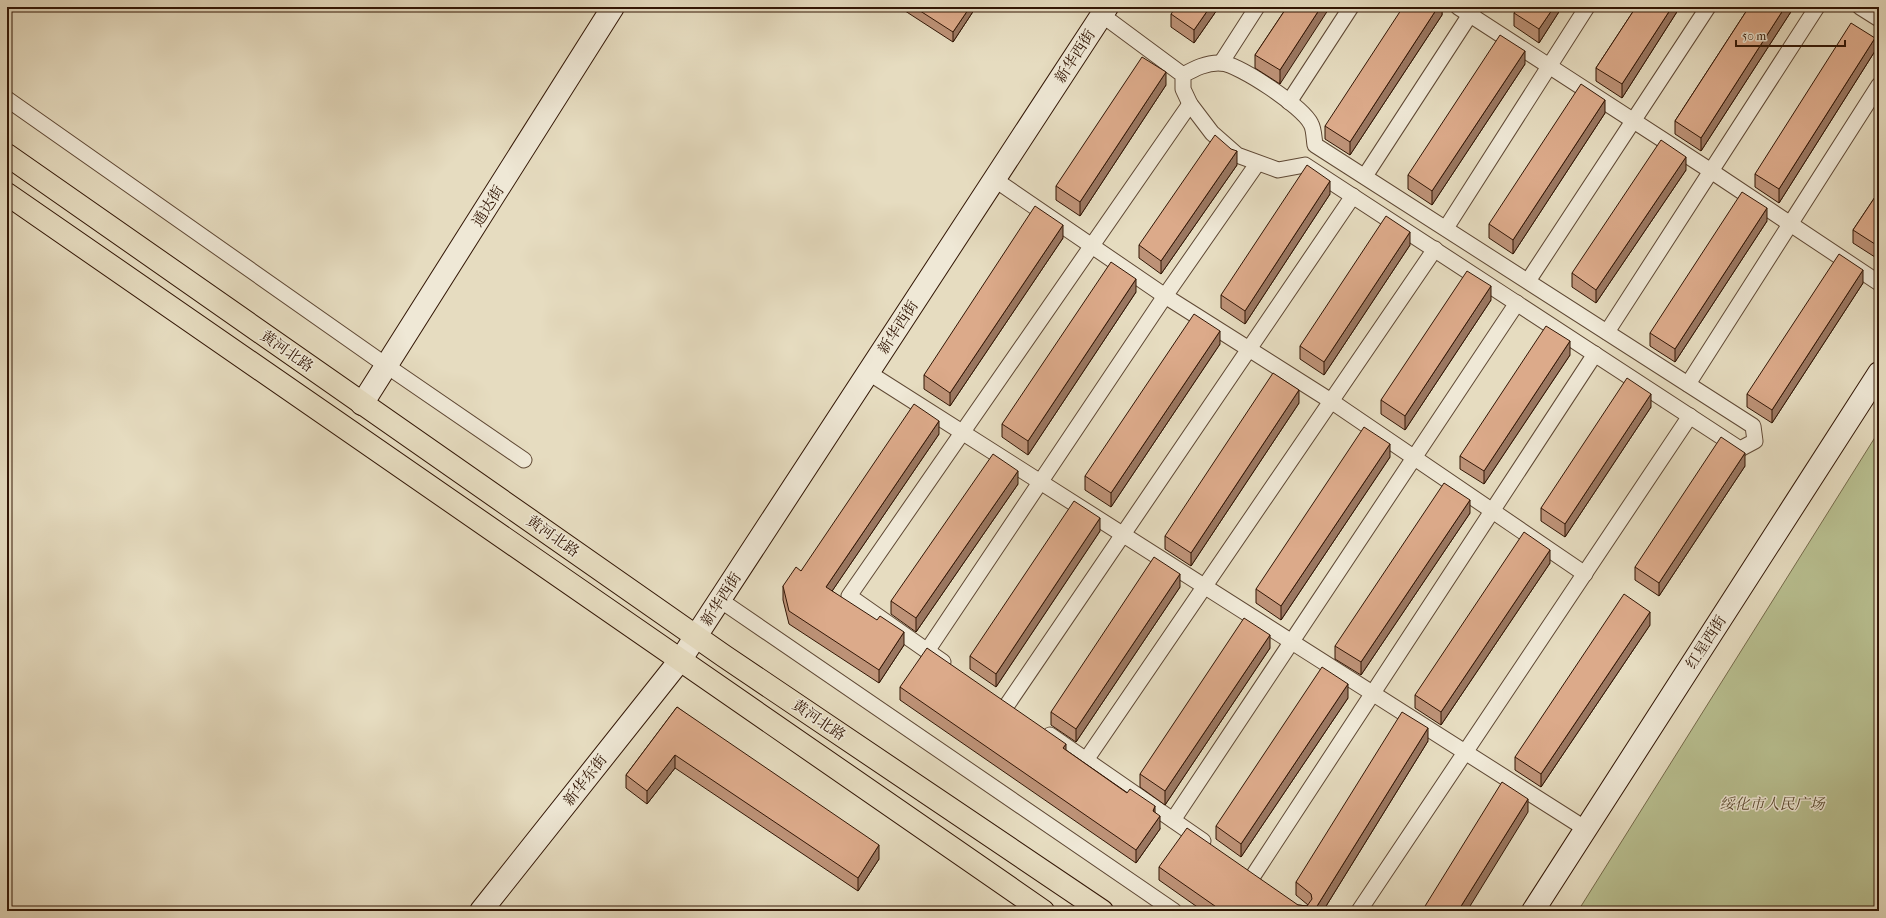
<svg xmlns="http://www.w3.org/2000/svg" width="1886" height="918" viewBox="0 0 1886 918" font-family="'IM FELL French Canon','Noto Serif SC',serif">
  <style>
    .green { fill: #b8bf90; stroke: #756a4a }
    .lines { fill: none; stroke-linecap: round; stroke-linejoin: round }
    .street-casing { stroke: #5f4834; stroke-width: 17 }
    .secondary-casing { stroke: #321605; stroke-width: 24 }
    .primary-casing { stroke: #321605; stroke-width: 24 }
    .street { stroke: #efe8d6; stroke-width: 15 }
    .secondary { stroke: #efe8d6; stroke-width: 22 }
    .primary { stroke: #e6dcc0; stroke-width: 22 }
    .wall { fill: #bd9277; stroke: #321605 }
    .shaded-wall { fill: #9a7761; stroke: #321605 }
    .building { fill: #dcaa8a; stroke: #321605 }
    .labels { text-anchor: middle; stroke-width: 3; stroke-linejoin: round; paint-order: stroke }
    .street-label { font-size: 15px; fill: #321605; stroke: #efe8d6 }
    .park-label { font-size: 15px; font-style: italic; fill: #5a492f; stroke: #efe8d6 }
  </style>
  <rect width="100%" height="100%" fill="#e6dcc0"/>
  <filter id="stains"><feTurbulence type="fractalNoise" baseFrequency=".005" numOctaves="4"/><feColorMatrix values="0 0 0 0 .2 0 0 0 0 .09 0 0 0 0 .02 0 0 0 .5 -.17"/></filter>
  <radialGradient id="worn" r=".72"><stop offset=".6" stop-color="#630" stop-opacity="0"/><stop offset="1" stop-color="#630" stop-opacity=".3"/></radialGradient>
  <polygon class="green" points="1879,431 1879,911 1578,911"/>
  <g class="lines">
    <defs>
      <g id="street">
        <polyline points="1458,7 1711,171 1879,283"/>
        <polyline points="1860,7 1879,19"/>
        <path d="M1102,15L1183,75V89L1190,104L1212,133L1237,155L1278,170L1305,165L1740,449L1755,441L1753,426L1315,145C1314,139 1314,129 1311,124C1303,107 1239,64 1221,63C1207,62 1194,69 1183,75"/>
        <polyline points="1221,63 1257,7"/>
        <polyline points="7,99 387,366 524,460"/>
        <polyline points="1289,102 1351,7"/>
        <polyline points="1365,176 1475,7"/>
        <polyline points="994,179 1165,296 1331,401 1585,574"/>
        <polyline points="1446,228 1587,7"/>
        <polyline points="1528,281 1708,7"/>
        <polyline points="1607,332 1817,7"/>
        <polyline points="869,373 1586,829"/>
        <polyline points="1688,384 1879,85"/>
        <polyline points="720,600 1174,911"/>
        <polyline points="927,651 1165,296 1257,164"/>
        <polyline points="943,662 849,596 1190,104"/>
        <polyline points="1007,705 1353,196"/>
        <polyline points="1050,735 1203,841"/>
        <polyline points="1086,760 1435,249"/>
        <polyline points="1173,820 1517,303"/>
        <polyline points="1253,876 1595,354"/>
        <polyline points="1359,911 1690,416"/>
      </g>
      <g id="secondary">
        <polyline points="362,404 613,7"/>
        <polyline points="481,911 681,659 1107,7"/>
        <polyline points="1533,911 1879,373"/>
      </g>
      <g id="primary">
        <polyline points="7,155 724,656 1102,911"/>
        <polyline points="7,194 1043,911"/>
      </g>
    </defs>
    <use href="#street" class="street-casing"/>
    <use href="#secondary" class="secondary-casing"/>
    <use href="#primary" class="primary-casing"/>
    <use href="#street" class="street"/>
    <use href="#secondary" class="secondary"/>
    <use href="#primary" class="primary"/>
  </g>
  <g class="wall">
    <polygon points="899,7 976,7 953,42"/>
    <polygon points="1219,7 1194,43 1171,27 1171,14"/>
    <polygon points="1287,7 1280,84 1255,68 1255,55"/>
    <polygon points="1442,7 1442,15 1350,155 1325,139 1325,126"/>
    <polygon points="1562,7 1539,43 1514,26 1514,13"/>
    <polygon points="1636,7 1680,7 1622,98 1596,81 1596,68"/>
    <polygon points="1749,7 1794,7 1701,151 1675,134 1675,121"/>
    <polygon points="1875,51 1779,203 1755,187 1755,174"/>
    <polygon points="1525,64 1432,205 1408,189 1408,175"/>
    <polygon points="1166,85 1080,216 1056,200 1056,186"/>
    <polygon points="1605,113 1513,254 1489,238 1489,224"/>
    <polygon points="1237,165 1161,274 1139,258 1139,245"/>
    <polygon points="1686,170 1596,303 1572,287 1572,273"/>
    <polygon points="1879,191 1878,259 1853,243 1853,230"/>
    <polygon points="1330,194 1245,324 1221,308 1221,295"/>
    <polygon points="1767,221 1675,362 1650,346 1650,333"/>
    <polygon points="1063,238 950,406 924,389 924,375"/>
    <polygon points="1410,245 1324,375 1300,359 1300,346"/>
    <polygon points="1863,283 1772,423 1747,407 1747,394"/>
    <polygon points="1136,292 1028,455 1002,437 1002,424"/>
    <polygon points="1491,300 1405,430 1381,414 1381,400"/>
    <polygon points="1220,344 1111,507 1085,490 1085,476"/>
    <polygon points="1570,355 1484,484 1460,469 1460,456"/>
    <polygon points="1299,403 1191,566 1165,549 1165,536"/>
    <polygon points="1651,407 1565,537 1541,521 1541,508"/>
    <polygon points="939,434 832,591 904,645 879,683 789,624 783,600 783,586 801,571"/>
    <polygon points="1390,457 1281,620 1256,603 1256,589"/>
    <polygon points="1745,466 1659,596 1635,580 1635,567"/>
    <polygon points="1018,484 916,632 891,614 891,601"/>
    <polygon points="1470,513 1361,675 1335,659 1335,646"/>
    <polygon points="1100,531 996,687 970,669 970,656"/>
    <polygon points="1550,563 1441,725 1415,708 1415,695"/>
    <polygon points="1180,587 1076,742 1051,725 1051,712"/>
    <polygon points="1650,625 1541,787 1515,770 1515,757"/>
    <polygon points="1270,648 1165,805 1140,787 1140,774"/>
    <polygon points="900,687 1066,750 1155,812 1160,829 1136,863 900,700"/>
    <polygon points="1348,698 1241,857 1216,839 1216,826"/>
    <polygon points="677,707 879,859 858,891 675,768 647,804 626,788 626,775"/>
    <polygon points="1428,741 1323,911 1203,911 1159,880 1159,867 1298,905 1307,906 1308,905 1296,895 1296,882"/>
  </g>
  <g class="shaded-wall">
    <polygon points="970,7 976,7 953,42 953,32"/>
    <polygon points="1210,7 1219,7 1194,43 1194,30"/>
    <polygon points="1321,7 1330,7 1280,84 1280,70"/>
    <polygon points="1438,7 1442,7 1442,15 1350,155 1350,142"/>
    <polygon points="1554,7 1562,7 1539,43 1539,29"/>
    <polygon points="1672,7 1680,7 1622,98 1622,84"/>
    <polygon points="1785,7 1794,7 1701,151 1701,138"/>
    <polygon points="1875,38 1875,51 1779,203 1779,189"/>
    <polygon points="1525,51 1525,64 1432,205 1432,191"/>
    <polygon points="1166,72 1166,85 1080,216 1080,202"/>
    <polygon points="1605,100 1605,113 1513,254 1513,240"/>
    <polygon points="1237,151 1237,165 1161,274 1161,261"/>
    <polygon points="1686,157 1686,170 1596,303 1596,290"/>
    <polygon points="1330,181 1330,194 1245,324 1245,311"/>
    <polygon points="1767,208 1767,221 1675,362 1675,349"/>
    <polygon points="1063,225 1063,238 950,406 950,393"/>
    <polygon points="1410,232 1410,245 1324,375 1324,362"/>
    <polygon points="1879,244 1879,258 1878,259 1878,246"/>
    <polygon points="1863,270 1863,283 1772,423 1772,410"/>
    <polygon points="1136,279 1136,292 1028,455 1028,441"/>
    <polygon points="1491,286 1491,300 1405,430 1405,416"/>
    <polygon points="1220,331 1220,344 1111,507 1111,493"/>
    <polygon points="1570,341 1570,355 1484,484 1484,471"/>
    <polygon points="1299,390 1299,403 1191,566 1191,553"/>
    <polygon points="1651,394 1651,407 1565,537 1565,524"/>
    <polygon points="939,421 939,434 826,600 826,587"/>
    <polygon points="1390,444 1390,457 1281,620 1281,606"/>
    <polygon points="1745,453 1745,466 1659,596 1659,583"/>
    <polygon points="1018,471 1018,484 916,632 916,618"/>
    <polygon points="1470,500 1470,513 1361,675 1361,662"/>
    <polygon points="1100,518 1100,531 996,687 996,674"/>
    <polygon points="1550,550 1550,563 1441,725 1441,712"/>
    <polygon points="1180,574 1180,587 1076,742 1076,729"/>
    <polygon points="1650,612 1650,625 1541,787 1541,774"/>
    <polygon points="904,632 904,645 879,683 879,670"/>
    <polygon points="1270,635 1270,648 1165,805 1165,791"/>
    <polygon points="1348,684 1348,698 1241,857 1241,844"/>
    <polygon points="1428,728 1428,741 1323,911 1314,911"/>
    <polygon points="1066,744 1066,757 1063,748"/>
    <polygon points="675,755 675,768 647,804 647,791"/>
    <polygon points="1528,799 1528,812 1467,911 1458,911"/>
    <polygon points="1155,806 1155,820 1153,811"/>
    <polygon points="1160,816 1160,829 1136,863 1136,850"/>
    <polygon points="879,845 879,859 858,891 858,878"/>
  </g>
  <g class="building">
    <polygon points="914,7 970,7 953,32"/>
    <polygon points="1176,7 1210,7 1194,30 1171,14"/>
    <polygon points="1287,7 1321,7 1280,70 1255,55"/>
    <polygon points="1403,7 1438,7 1350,142 1325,126"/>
    <polygon points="1518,7 1554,7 1539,29 1514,13"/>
    <polygon points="1636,7 1672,7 1622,84 1596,68"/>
    <polygon points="1749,7 1785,7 1701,138 1675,121"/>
    <polygon points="1851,23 1875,38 1779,189 1755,174"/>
    <polygon points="1500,35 1525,51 1432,191 1408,175"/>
    <polygon points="1142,57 1166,72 1080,202 1056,186"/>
    <polygon points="1581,84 1605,100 1513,240 1489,224"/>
    <polygon points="1215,135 1231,149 1237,151 1161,261 1139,245"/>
    <polygon points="1661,140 1686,157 1596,290 1572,273"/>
    <polygon points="1307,165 1330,181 1245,311 1221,295"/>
    <polygon points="1879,191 1879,244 1878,246 1853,230"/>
    <polygon points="1742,192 1767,208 1675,349 1650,333"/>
    <polygon points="1035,206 1063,225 950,393 924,375"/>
    <polygon points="1386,216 1410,232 1324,362 1300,346"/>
    <polygon points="1839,254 1863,270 1772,410 1747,394"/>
    <polygon points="1111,262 1136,279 1028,441 1002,424"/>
    <polygon points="1467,271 1491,286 1405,416 1381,400"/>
    <polygon points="1194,314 1220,331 1111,493 1085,476"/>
    <polygon points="1546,326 1570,341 1484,471 1460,456"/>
    <polygon points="1273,373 1299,390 1191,553 1165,536"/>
    <polygon points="1627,378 1651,394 1565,524 1541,508"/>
    <polygon points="914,404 939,421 826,587 877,620 880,616 904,632 879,670 789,611 783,586 796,567 801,571"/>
    <polygon points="1364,427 1390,444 1281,606 1256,589"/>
    <polygon points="1721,437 1745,453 1659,583 1635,567"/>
    <polygon points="993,454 1018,471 916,618 891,601"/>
    <polygon points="1444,483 1470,500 1361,662 1335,646"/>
    <polygon points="1074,501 1100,518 996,674 970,656"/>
    <polygon points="1524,532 1550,550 1441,712 1415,695"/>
    <polygon points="1154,557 1180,574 1076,729 1051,712"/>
    <polygon points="1624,594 1650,612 1541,774 1515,757"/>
    <polygon points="1244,618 1270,635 1165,791 1140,774"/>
    <polygon points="927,648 1066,744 1063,748 1127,793 1130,789 1155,806 1153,811 1160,816 1136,850 900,687"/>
    <polygon points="1322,667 1348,684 1241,844 1216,826"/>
    <polygon points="677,707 879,845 858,878 675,755 647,791 626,775"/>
    <polygon points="1402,712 1428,728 1314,911 1222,911 1159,867 1187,828 1298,905 1307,906 1312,899 1311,894 1296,882"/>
    <polygon points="1502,782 1528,799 1458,911 1422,911"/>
  </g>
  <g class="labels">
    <g class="street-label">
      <text transform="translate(1075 56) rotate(-57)" y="5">新华西街</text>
      <text transform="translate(488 206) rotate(-58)" y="5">通达街</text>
      <text transform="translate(898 327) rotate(-57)" y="5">新华西街</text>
      <text transform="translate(287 351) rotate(35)" y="5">黄河北路</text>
      <text transform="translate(553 536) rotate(35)" y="5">黄河北路</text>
      <text transform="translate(721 599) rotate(-57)" y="5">新华西街</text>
      <text transform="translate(1706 642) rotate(-57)" y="5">红星西街</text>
      <text transform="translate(819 720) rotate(34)" y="5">黄河北路</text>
      <text transform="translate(585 780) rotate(-52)" y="5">新华东街</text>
    </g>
    <g class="park-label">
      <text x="1772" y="809">绥化市人民广场</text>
    </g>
  </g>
  <rect width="1886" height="918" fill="none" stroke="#e6dcc0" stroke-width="24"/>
  <rect x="8" y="8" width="1870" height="902" fill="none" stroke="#321605" stroke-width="2"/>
  <rect x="12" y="12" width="1862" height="894" fill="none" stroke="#321605"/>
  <path d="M1736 40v6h109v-6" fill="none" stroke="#321605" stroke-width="2"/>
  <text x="1742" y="40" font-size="12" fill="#321605" stroke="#efe8d6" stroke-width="3" paint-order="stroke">50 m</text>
  <rect width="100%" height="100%" filter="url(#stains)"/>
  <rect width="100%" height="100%" fill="url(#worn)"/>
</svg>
